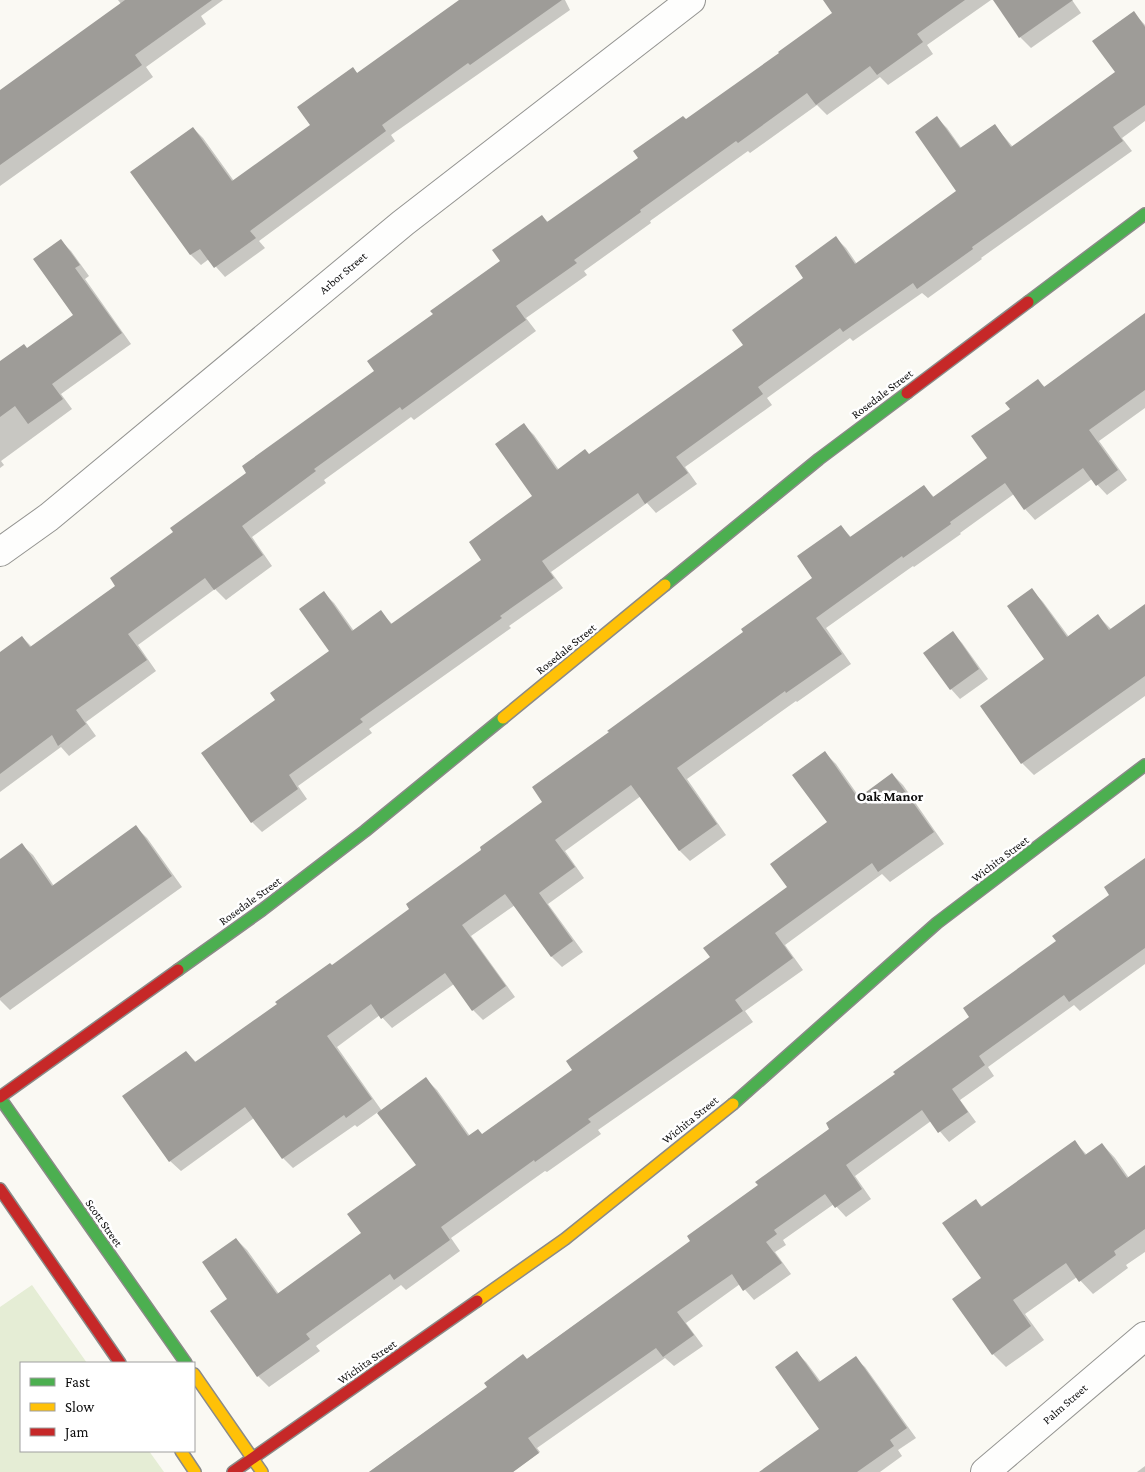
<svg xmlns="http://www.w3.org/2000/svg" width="1145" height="1472" viewBox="0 0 1145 1472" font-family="'Crimson Pro',serif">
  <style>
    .green { fill: #e5edd5 }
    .shadow { fill: #0003 }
    .building { fill: #9e9c98 }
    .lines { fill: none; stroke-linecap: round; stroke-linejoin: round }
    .street-casing { stroke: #949491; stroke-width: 30 }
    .fast-casing { stroke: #8b8a88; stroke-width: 14 }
    .slow-casing { stroke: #8b8a88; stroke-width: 14 }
    .jam-casing { stroke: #8b8a88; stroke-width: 14 }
    .street { stroke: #fefefd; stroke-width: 28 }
    .fast { stroke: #4caf50; stroke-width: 11 }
    .slow { stroke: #ffc107; stroke-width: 11 }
    .jam { stroke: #c62828; stroke-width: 11 }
    .labels { text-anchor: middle; stroke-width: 5; stroke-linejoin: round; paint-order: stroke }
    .street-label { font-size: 12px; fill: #0e0e0e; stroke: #fff }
    .neighbourhood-label { font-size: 14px; font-weight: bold; fill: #0e0e0e; stroke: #fff }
  </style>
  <rect width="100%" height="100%" fill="#faf9f3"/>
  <polygon class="green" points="32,1285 87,1363 21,1363 21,1451 149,1451 164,1472 0,1472 0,1307"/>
  <g class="shadow">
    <polygon points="118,0 223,0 201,16 206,24 146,67 153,77 0,186 0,91 121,4"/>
    <polygon points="462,0 565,0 570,10 391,135 395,141 259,241 265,248 225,277 209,259 201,265 191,255 132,173 193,128 203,138 234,181 312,125 353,68 358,74"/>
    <polygon points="843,0 991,0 927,45 933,54 888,85 880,77 827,115 817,105 750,153 748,151 650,221 651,223 584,271 587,275 526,318 536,331 414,420 411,417 324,480 326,483 252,537 272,566 226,600 215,589 138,645 156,671 86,722 96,736 69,756 61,747 0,792 0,654 22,637 32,647 117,586 175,532 376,371 434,315 502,262 542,216 549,223 640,158 686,121 781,53 834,13"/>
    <polygon points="995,0 1072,0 1081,13 1031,48 1020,37"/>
    <polygon points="1134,13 1145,25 1145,121 1122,138 1132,151 981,258 982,259 928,298 922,293 853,341 850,338 767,398 772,405 685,467 697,484 656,513 647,503 551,572 563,588 509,626 511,628 369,729 372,733 298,786 307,799 262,832 252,822 277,700 331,651 324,593 334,603 354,631 381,612 393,625 483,560 534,497 524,425 534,435 559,470 590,455 744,345 805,278 836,238 846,248 857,264 958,192 937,118 947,128 962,149 994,125 1013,147 1116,72"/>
    <polygon points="61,241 71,251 89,276 85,279 131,344 61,394 72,409 1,461 4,465 0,468 0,363 27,349 74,316"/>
    <polygon points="1145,315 1145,408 1099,441 1127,480 1107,495 1092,479 1035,520 1025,509 1014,494 960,533 961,534 914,567 913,566 826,628 851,664 797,702 796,701 687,779 726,835 690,861 680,851 641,796 565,851 584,878 548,904 583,952 562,967 552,957 515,905 471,936 515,997 483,1020 473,1010 454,984 392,1028 380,1015 337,1047 382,1111 426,1079 437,1090 470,1136 482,1135 574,1070 712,958 788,888 828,823 825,753 836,764 860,798 892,774 903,785 944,844 890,882 882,874 785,945 803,970 745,1011 753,1022 598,1130 601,1134 547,1172 545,1171 451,1238 460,1251 406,1290 401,1285 316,1346 320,1351 269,1387 258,1376 212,1312 229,1299 236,1239 247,1250 279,1294 363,1234 418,1166 378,1112 357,1127 355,1125 293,1168 283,1158 254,1118 181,1171 170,1161 124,1097 186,1052 197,1063 411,910 544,802 744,632 814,578 841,527 852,538 923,486 935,498 989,458 1012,409 1038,381 1045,387"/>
    <polygon points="1032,590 1043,602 1069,637 1098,616 1112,630 1145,606 1145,696 1034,775 1022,763 1046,660"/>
    <polygon points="953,633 962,643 988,679 960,699 951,689"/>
    <polygon points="136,827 147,838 182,887 10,1010 0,1000 0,861 22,845 33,855 54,886"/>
    <polygon points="1145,859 1145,964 1080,1011 1074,1005 988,1067 994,1076 960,1100 976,1122 949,1142 931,1121 855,1176 871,1199 846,1217 834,1204 783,1240 786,1245 775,1252 791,1274 754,1300 740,1284 686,1323 703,1346 674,1366 665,1358 537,1448 540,1452 513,1472 369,1472 692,1241 759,1185 971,1017 1111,895"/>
    <polygon points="1075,1142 1087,1155 1102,1144 1115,1158 1129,1178 1145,1167 1145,1252 1126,1265 1128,1268 1093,1294 1077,1277 1025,1314 1044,1340 1006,1367 993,1354 983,1278 976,1201 983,1207"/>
    <polygon points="797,1353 806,1362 821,1382 855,1358 865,1367 916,1438 898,1450 902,1456 880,1472 761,1472 821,1429"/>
    <polygon points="1145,1466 1145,1472 1137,1472"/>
  </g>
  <g class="building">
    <polygon points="125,0 212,0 135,55 142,65 0,165 0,90"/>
    <polygon points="459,0 562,0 470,65 468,63 382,125 386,131 250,231 256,238 214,268 200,249 190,255 130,172 193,127 232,181 310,125 297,107 353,67 357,73"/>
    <polygon points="823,0 965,0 917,34 923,42 877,75 870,66 816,105 807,93 738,143 736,141 640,210 641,212 574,260 577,263 516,306 526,320 402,410 400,407 314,469 316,471 242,526 263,555 214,590 205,578 128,634 147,660 76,710 86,724 58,746 52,735 0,774 0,652 22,636 30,647 115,586 110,578 173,532 170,528 246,473 242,466 374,371 367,361 433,314 430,311 500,261 492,250 542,215 547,222 638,158 633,151 683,116 686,119 779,53 778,52 832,13"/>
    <polygon points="993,0 1073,0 1019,38"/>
    <polygon points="1134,11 1145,27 1145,105 1113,127 1123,141 972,247 973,249 917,289 913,283 843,332 840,328 758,387 763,394 676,457 688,473 645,504 638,493 542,561 554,578 500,616 502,618 360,719 363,722 289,775 298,789 251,823 201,753 275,700 270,693 329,651 299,609 324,591 352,631 381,610 391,624 481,560 469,542 532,496 495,444 524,423 557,470 585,449 589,454 743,345 732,330 803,278 795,266 836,236 855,264 956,191 915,132 937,116 960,148 995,124 1011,147 1115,72 1092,41"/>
    <polygon points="61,239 80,265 75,268 122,333 52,384 63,399 28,424 15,406 0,417 0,361 24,344 27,348 73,315 33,259"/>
    <polygon points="1145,313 1145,390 1089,430 1118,470 1096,486 1083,468 1024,510 1005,483 950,522 951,524 903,558 902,556 816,618 842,654 786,693 785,691 677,768 717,824 679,851 631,785 555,840 575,867 539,893 573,941 551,957 505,894 462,925 506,986 472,1011 445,973 381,1019 371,1004 327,1036 372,1099 346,1118 344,1115 282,1159 245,1107 169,1162 122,1096 186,1051 195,1062 277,1004 275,1002 330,963 332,965 409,909 406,904 481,850 480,847 542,802 532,787 609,732 607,731 743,632 741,629 812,578 797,556 841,525 850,537 924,485 933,497 987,458 971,436 1010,409 1005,403 1038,379 1044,387"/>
    <polygon points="1032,588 1067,637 1098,614 1109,630 1145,604 1145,676 1021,764 980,706 1044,659 1007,606"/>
    <polygon points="953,631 979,669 950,690 923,653"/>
    <polygon points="825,751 858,798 892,773 934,832 878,872 872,863 775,933 793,958 735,1000 743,1011 588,1119 591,1122 535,1162 534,1160 441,1227 450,1240 394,1280 390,1274 306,1334 310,1339 257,1377 210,1311 227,1299 202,1262 236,1238 277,1294 361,1233 347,1214 416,1165 377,1113 426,1077 468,1136 478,1129 482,1134 572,1070 566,1061 710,957 703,948 787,887 770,864 827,822 792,775"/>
    <polygon points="136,825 172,876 0,998 0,859 22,843 52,886"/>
    <polygon points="1145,858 1145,948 1069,1002 1064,995 979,1056 985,1065 952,1089 968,1112 938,1133 922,1110 846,1165 862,1189 835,1208 825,1194 774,1230 777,1234 766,1242 782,1263 743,1291 732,1274 677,1312 694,1335 663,1357 656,1348 528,1438 539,1453 513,1472 369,1472 487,1387 484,1383 523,1354 527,1359 690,1241 687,1236 758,1185 755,1182 829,1129 826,1123 895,1074 893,1072 969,1017 963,1008 1056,941 1052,936 1109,895 1104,887"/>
    <polygon points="1075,1140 1085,1155 1102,1143 1127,1178 1145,1165 1145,1229 1114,1251 1116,1255 1079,1282 1066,1263 1013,1300 1031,1326 992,1355 952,1299 981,1278 942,1223 976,1199 981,1207"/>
    <polygon points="797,1351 819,1382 856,1356 907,1428 890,1440 894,1446 857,1472 759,1472 819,1429 775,1367"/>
  </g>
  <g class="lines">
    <defs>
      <g id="street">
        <polyline points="0,552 49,517 403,223 691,0"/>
        <polyline points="985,1472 1145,1336"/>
      </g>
      <g id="fast">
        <polyline points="1028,302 1145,214"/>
        <polyline points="665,585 819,459 907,393"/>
        <polyline points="178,970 262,910 365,831 503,718"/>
        <polyline points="0,1098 186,1363"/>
        <polyline points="733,1104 937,923 1145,765"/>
      </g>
      <g id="slow">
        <polyline points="503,718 665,585"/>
        <polyline points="477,1301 565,1239 733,1104"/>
        <polyline points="194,1374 262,1472"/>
        <polyline points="181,1451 195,1472"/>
      </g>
      <g id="jam">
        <polyline points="907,393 1028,302"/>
        <polyline points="0,1097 178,970"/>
        <polyline points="0,1189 120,1363"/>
        <polyline points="233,1472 477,1301"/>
      </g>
    </defs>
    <use href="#street" class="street-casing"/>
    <use href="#fast" class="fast-casing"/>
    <use href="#slow" class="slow-casing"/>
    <use href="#jam" class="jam-casing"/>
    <use href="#street" class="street"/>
    <use href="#fast" class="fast"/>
    <use href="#slow" class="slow"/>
    <use href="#jam" class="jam"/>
  </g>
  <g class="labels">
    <g class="street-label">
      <text transform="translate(343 273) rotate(-40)" y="4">Arbor Street</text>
      <text transform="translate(882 394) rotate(-37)" y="4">Rosedale Street</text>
      <text transform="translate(566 649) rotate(-39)" y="4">Rosedale Street</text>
      <text transform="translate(1000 859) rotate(-37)" y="4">Wichita Street</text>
      <text transform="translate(250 901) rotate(-36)" y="4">Rosedale Street</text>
      <text transform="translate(690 1120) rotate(-39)" y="4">Wichita Street</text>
      <text transform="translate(104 1223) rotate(55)" y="4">Scott Street</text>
      <text transform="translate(367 1362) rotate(-35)" y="4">Wichita Street</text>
      <text transform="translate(1065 1404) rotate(-41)" y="4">Palm Street</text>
    </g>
    <g class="neighbourhood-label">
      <text x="890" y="801">Oak Manor</text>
    </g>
  </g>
  <rect x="20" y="1362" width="175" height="90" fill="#ffffff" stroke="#9f9f9f"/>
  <rect x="30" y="1378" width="25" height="8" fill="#4caf50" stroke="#9f9f9f"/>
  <text x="65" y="1387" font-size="15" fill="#0e0e0e">Fast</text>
  <rect x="30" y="1403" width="25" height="8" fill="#ffc107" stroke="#9f9f9f"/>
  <text x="65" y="1412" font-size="15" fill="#0e0e0e">Slow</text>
  <rect x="30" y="1428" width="25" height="8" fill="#c62828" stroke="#9f9f9f"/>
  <text x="65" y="1437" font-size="15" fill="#0e0e0e">Jam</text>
</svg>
